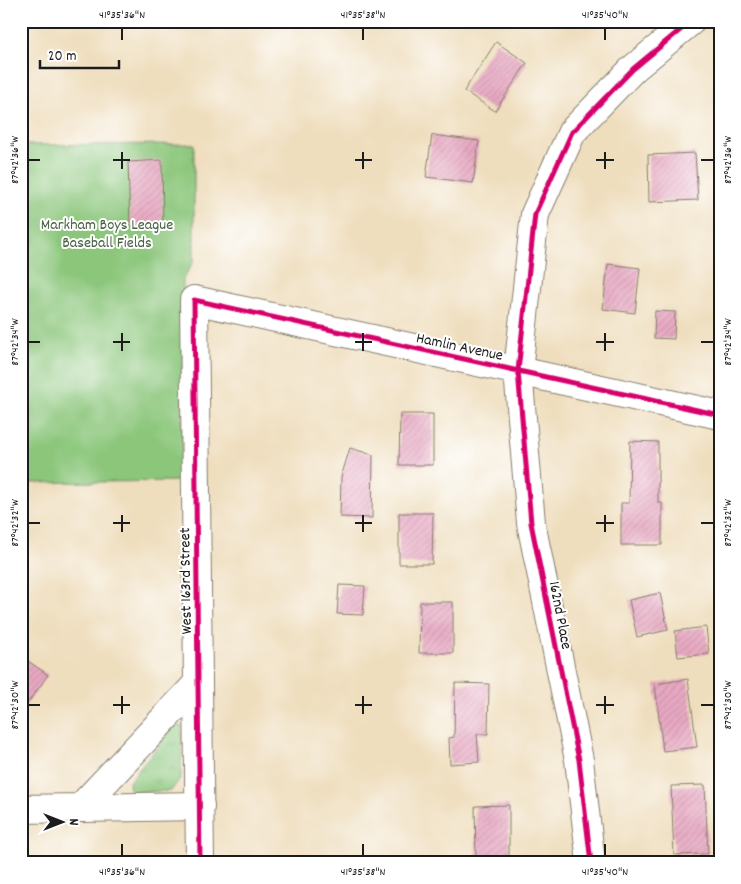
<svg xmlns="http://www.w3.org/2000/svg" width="741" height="884" viewBox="0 0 741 884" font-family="Dekko,sans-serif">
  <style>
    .grass { fill: url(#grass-tufts); stroke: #54714b }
    .green { fill: #8bc67a; stroke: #54714b }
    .building { fill: url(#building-hatch) }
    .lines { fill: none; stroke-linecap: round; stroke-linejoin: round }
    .street-casing { stroke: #867d6d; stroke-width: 30 }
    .street { stroke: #fff; stroke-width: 28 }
    .cycleway-casing { stroke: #fff; stroke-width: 8 }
    .cycleway { stroke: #d6006c; stroke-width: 5 }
    .ticks { fill: none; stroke: #1c1c1c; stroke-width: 2 }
    .labels { text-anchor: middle; stroke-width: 4; stroke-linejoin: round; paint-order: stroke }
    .park-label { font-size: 16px; fill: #486042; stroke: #fff }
    .street-label { font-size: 16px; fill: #1c1c1c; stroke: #fff }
    .neatline { fill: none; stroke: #1c1c1c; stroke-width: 2 }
    .ticks-label { font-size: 12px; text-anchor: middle; fill: #1c1c1c }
  </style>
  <defs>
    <pattern id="grass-tufts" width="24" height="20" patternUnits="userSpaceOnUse" patternTransform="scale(1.25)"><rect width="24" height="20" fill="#8bc67a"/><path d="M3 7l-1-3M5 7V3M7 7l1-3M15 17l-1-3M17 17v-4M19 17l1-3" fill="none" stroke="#77aa69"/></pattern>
    <pattern id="building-hatch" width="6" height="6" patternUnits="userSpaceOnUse" patternTransform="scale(1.25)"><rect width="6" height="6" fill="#e8a9c2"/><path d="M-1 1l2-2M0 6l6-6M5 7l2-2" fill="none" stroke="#c691a6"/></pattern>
  </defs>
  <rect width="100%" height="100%" fill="#fff"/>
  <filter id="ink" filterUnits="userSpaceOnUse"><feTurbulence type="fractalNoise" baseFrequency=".02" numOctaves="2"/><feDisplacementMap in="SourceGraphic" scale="10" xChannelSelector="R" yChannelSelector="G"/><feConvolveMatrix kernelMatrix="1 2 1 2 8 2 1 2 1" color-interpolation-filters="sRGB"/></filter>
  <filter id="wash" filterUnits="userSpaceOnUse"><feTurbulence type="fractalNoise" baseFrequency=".0096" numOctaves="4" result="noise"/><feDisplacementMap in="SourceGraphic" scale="20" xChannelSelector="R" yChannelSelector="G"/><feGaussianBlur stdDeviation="1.12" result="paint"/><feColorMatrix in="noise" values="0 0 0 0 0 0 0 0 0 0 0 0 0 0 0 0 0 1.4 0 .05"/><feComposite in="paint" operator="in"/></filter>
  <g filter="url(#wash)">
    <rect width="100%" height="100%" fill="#efdebe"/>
    <polygon class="grass" points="174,726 182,726 181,777 171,791 130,792 129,782"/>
    <polygon class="green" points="194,144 194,261 183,279 182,481 21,483 21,145"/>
    <g id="blocks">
      <g class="building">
        <polygon points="496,42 527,63 495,111 464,91"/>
        <polygon points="432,135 479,141 473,183 426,177"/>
        <polygon points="695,153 698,200 649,202 648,155"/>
        <polygon points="162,160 163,226 130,226 128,162"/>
        <polygon points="608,264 640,268 635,313 603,309"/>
        <polygon points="655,311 675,312 674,339 654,338"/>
        <polygon points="400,414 433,414 433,465 399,465"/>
        <polygon points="630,441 658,442 658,503 662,503 662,545 621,545 621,503 629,503"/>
        <polygon points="350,448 373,455 372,518 340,517 341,477"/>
        <polygon points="399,513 433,513 432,564 399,564"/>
        <polygon points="339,585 365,586 363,615 337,614"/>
        <polygon points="660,593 668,630 637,637 629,600"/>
        <polygon points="420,602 453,602 453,653 419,653"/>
        <polygon points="706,627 709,654 678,657 675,631"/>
        <polygon points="21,656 48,675 21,712"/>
        <polygon points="688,679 697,747 663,751 655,684"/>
        <polygon points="455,683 489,684 488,734 477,734 479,762 450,764 449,738 454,737"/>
        <polygon points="705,785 708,854 674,855 671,786"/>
        <polygon points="509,805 509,856 476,857 475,806"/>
      </g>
    </g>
  </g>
  <g filter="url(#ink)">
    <use href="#blocks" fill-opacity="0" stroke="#867d6d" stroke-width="1"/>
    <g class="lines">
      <defs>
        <g id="street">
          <polyline points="80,808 200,806"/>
          <polyline points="21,809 80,808 198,683"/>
          <polyline points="200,863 198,683 194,300 720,415"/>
          <polyline points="591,863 579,760 531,523 518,371 535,214 572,132 633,69 691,21"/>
        </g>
      </defs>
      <use href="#street" class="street-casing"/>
      <use href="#street" class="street"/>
      <defs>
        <g id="cycleway">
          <polyline points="200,863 198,683 194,300 720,415"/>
          <polyline points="591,863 579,760 531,523 518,371 535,214 572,132 633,69 691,21"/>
        </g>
      </defs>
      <use href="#cycleway" class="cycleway-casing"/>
      <use href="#cycleway" class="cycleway"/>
    </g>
  </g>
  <path class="ticks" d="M122,28V40M363,28V40M605,28V40M122,152V169M363,152V169M605,152V169M28,160H40M113,160H130M355,160H372M596,160H614M701,160H714M122,333V351M363,333V351M605,333V351M28,342H40M113,342H130M355,342H372M596,342H614M701,342H714M122,515V532M363,515V532M605,515V532M28,523H40M113,523H130M355,523H372M596,523H614M701,523H714M122,696V714M363,696V714M605,696V714M28,705H40M113,705H130M355,705H372M596,705H614M701,705H714M122,844V856M363,844V856M605,844V856"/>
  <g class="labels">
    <g class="park-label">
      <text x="107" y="229">Markham Boys League<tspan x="107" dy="18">Baseball Fields</tspan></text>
    </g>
    <g class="street-label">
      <text transform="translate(460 345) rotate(12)" y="6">Hamlin Avenue</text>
      <text transform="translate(184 581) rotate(-91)" y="6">West 163rd Street</text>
      <text transform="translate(562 615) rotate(79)" y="6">162nd Place</text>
    </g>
  </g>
  <rect width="741" height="884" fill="none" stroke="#fff" stroke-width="55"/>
  <g transform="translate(62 822) rotate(90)" stroke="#ffffff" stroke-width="4" paint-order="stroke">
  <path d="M0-4L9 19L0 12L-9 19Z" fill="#1c1c1c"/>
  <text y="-8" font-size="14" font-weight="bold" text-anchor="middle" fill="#1c1c1c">N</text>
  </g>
  <path d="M40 60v8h79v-8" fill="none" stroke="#1c1c1c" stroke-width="2.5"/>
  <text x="48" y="60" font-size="15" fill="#1c1c1c" stroke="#ffffff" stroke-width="4" paint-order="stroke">20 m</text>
  <rect x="28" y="28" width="686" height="828" class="neatline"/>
  <g class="ticks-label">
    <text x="122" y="18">41°35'36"N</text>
    <text x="363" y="18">41°35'38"N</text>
    <text x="605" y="18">41°35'40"N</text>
    <text transform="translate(727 160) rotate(-90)" y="4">87°42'36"W</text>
    <text transform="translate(14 160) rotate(-90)" y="4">87°42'36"W</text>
    <text transform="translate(14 342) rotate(-90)" y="4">87°42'34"W</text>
    <text transform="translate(727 342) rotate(-90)" y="4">87°42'34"W</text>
    <text transform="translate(14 523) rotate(-90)" y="4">87°42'32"W</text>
    <text transform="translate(727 523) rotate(-90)" y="4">87°42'32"W</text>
    <text transform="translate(727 705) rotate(-90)" y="4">87°42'30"W</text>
    <text transform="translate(14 705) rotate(-90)" y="4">87°42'30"W</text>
    <text x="122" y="875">41°35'36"N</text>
    <text x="363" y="875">41°35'38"N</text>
    <text x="605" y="875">41°35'40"N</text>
  </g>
</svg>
